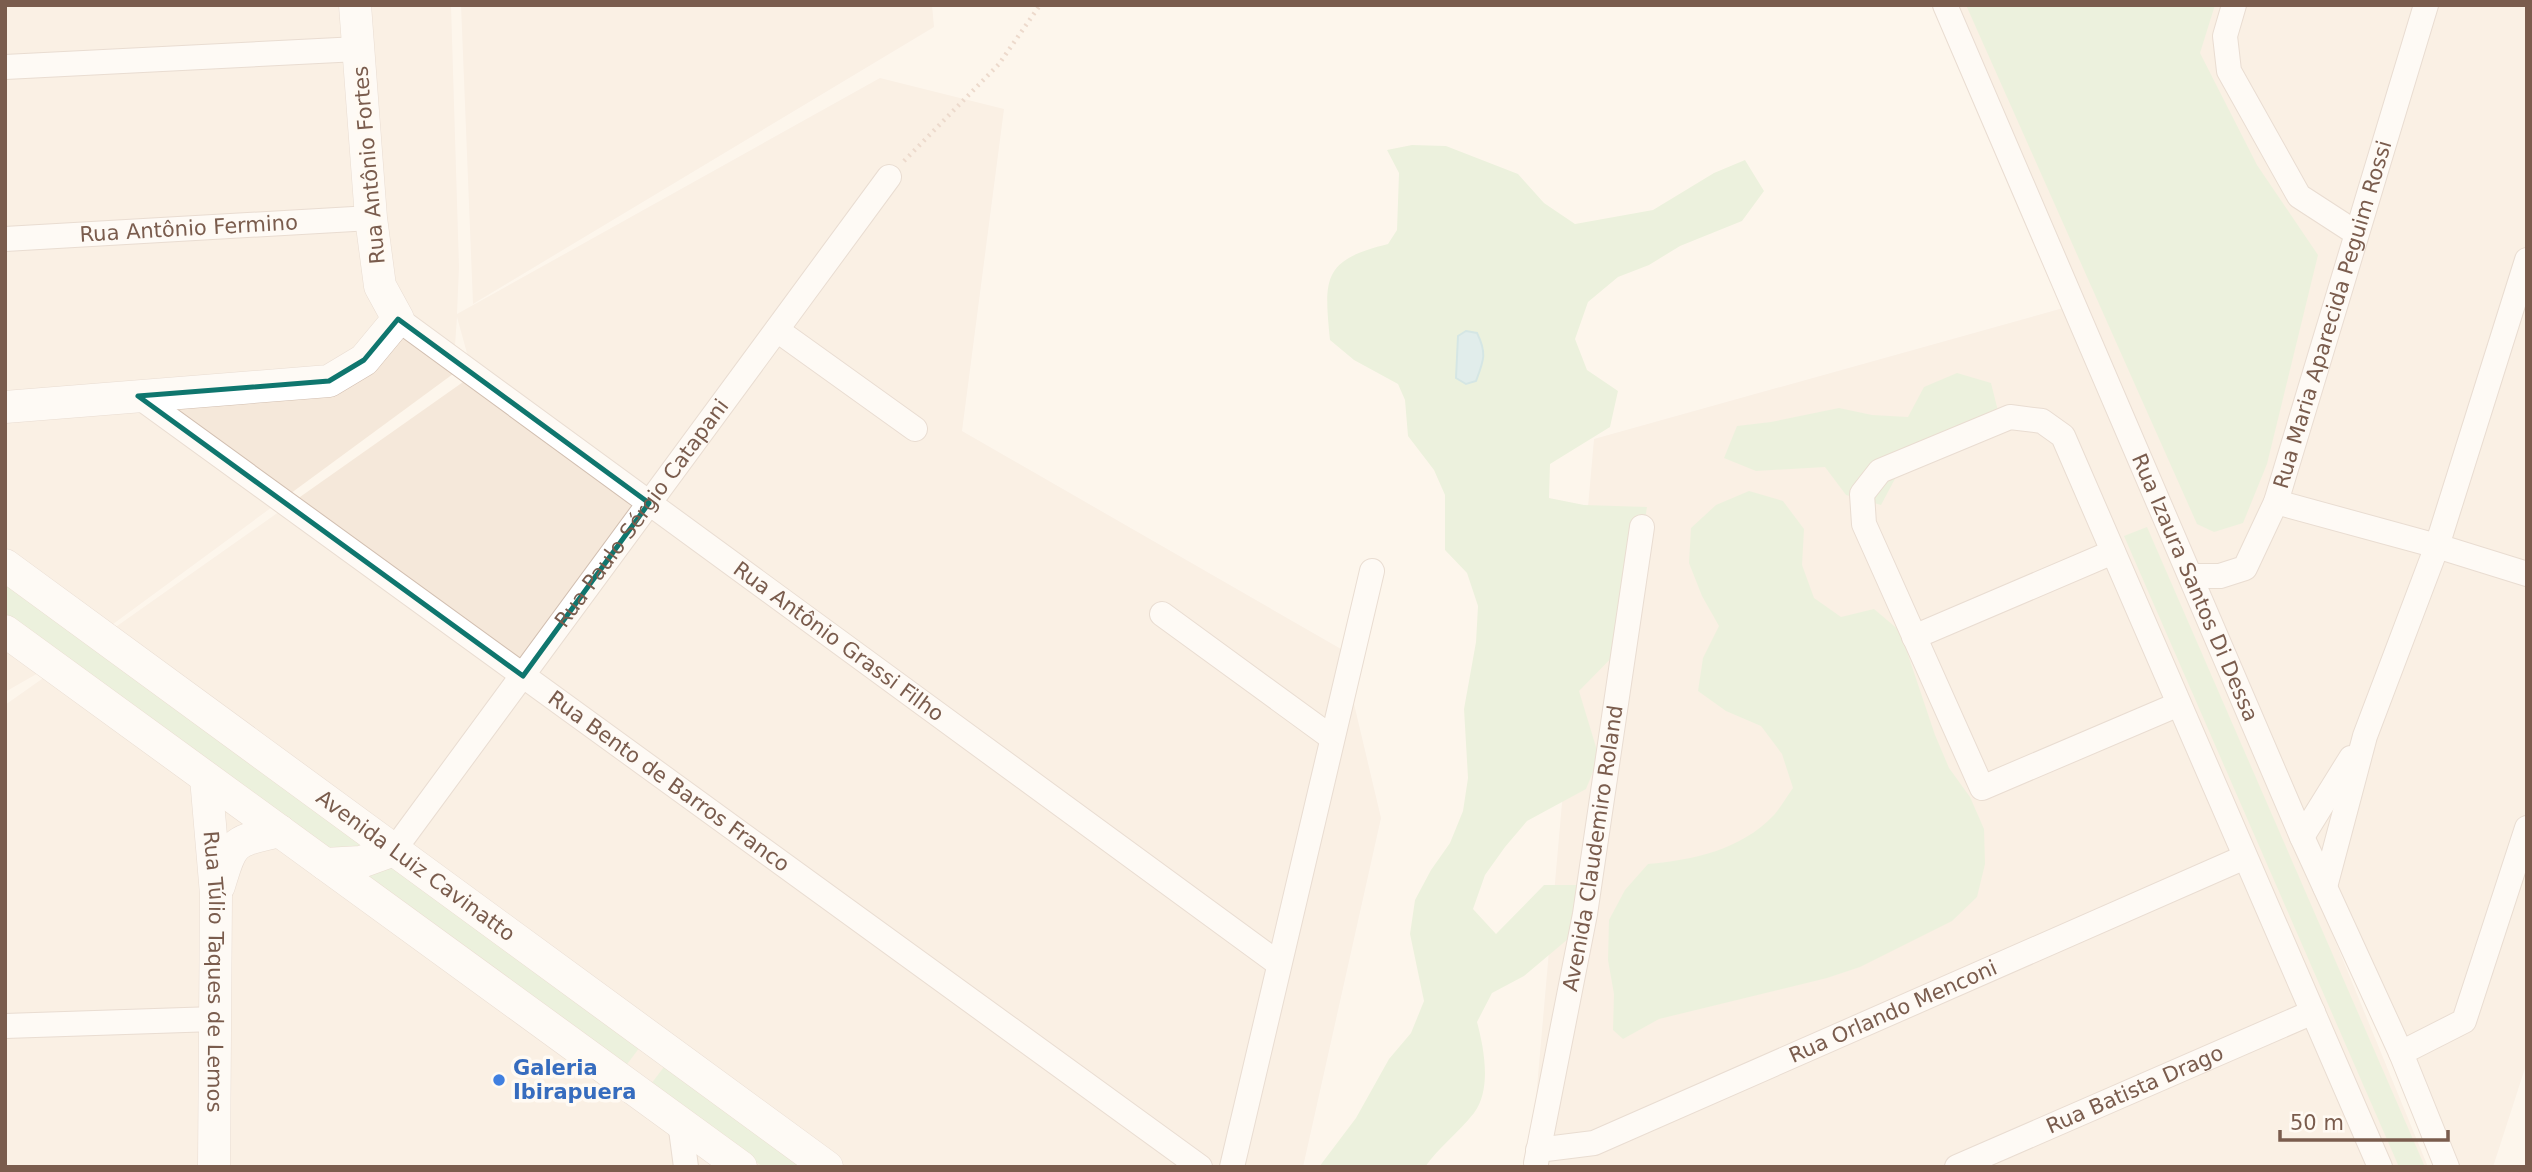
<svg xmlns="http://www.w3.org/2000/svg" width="2532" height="1172" viewBox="0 0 2532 1172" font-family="'DejaVu Sans',sans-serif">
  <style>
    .residential { fill: #f5e8da }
    .green { fill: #d8ecc9 }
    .water { fill: #bfe3e8; stroke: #a5d3da; stroke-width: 2 }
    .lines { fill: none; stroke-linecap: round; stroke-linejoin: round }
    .minor-casing { stroke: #d1beb0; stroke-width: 26 }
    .tertiary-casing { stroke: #d1beb0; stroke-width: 33 }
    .path { stroke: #d9b8a5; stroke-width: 4.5; stroke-dasharray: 2 5; stroke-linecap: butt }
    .minor { stroke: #fff; stroke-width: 24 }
    .tertiary { stroke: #fff; stroke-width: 32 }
    .marked { fill: none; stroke: #0f766e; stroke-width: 5; stroke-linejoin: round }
    .shop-dot { fill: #3f7fe0; stroke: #fffaf3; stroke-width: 2.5 }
    .labels { text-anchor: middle; stroke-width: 7; stroke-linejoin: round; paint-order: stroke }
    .street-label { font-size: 21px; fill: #7a5c4d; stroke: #fffaf3 }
    .shop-label { font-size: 21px; font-weight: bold; fill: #366cbe; stroke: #fffaf3; text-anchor: start }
  </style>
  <rect width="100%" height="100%" fill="#fdf6ec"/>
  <g class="residential">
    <polygon points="5,5 451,5 459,267 457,314 880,78 1004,109 962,431 1341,649 1381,818 1303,1167 5,1167 5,705 473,375 457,317 453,374 75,652 5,692"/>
    <polygon points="461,5 932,5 934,27 473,304"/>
    <polygon points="1961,5 2527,5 2527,1062 2493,1167 2454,1167 1958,11"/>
    <polygon points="2074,305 2428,1167 1530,1167 1594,439"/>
  </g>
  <g class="green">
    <polygon points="1966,5 2215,5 2200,53 2257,165 2318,255 2267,464 2243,523 2214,532 2197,524"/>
    <path d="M1412,145L1446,146L1518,174L1544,203L1575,224L1653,210L1714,173L1745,160L1764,191L1742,221L1680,246L1649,265L1618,277L1588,302L1575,339L1587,370L1618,391L1610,427L1550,464L1549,498L1584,505L1647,507L1625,644L1579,691L1599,757L1586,789L1527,821L1505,847L1485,875L1473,909L1496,934L1544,885H1579V922L1568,939L1524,976L1492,993L1477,1022C1484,1048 1492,1089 1474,1113C1459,1132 1439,1147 1425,1167H1319L1356,1118L1389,1059L1411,1033L1424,1001L1410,934L1415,900L1431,870L1450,843L1463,811L1468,778L1464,709L1476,642L1478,606L1467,573L1445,550V495L1434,470L1408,436L1405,400L1398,384L1354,360L1330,340C1324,279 1322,260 1388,244L1397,230L1399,173L1387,150Z"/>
    <polygon points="1957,373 1991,383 1998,411 1897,475 1881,505 1846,495 1825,467 1756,471 1724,458 1737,426 1771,422 1839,408 1872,415 1908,417 1924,387"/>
    <path d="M1749,491L1783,501L1804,529L1802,565L1814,598L1841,617L1874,609L1900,631L1935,735L1949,768L1970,797L1984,829L1985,864L1977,897L1952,921L1860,967L1827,978L1659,1019L1623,1039L1613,1030L1614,994L1608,960L1609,920L1625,890L1648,864C1693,860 1741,850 1774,815C1781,807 1787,796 1793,788L1782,754L1761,726L1726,711L1698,691L1703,658L1719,626L1702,596L1689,563L1691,528L1716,505Z"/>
    <polygon points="2147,527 2425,1167 2399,1167 2124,536"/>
    <polygon points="5,583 365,848 328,855 5,617"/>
    <polygon points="395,866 640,1047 622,1071 360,877"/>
    <polygon points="667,1063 808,1167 763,1167 651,1084"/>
  </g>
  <path class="water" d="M1466,331L1477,333C1487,353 1484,360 1476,381L1466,384L1456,378L1458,336Z"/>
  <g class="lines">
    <defs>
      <g id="minor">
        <path id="s1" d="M1945,5L2302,837L2401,1053L2447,1167"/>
        <polyline points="2234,5 2225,36 2229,71 2299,196 2356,233"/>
        <polyline points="5,67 358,49"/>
        <path id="s2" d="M5,239L371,218"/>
        <path id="s3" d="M398,319L1279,964"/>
        <polyline points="777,330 915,429"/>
        <path id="s4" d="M138,396L1200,1167"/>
        <polyline points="2276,502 2437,546 2527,574"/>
        <path id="s5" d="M2191,576H2220L2245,568L2276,502L2426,5"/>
        <polyline points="1162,614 1332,738"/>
        <polyline points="1914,637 2113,552"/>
        <polyline points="2179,704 1982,788 1864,524 1862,494 1880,471 2010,417 2042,421 2063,436 2380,1167"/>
        <polyline points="2302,837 2351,758"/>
        <path id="s6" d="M394,850L889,177"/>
        <polyline points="2325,887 2365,736 2437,546 2527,260"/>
        <polyline points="5,1026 215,1019"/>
        <polyline points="2401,1053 2464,1021 2527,828"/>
        <polyline points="680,1122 686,1167"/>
        <path id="s7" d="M1538,1150L1594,1143L2245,857"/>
        <path id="s8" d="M1536,1163L1585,914L1642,527"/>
        <polyline points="1232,1167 1372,571"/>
        <path id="s9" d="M1957,1167L2313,1012"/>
      </g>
      <g id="tertiary">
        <polyline points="5,407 329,381 364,360 398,319 380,286 371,218 355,5"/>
        <path id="s10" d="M5,565L827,1167"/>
        <polyline points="5,631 741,1167"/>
        <path id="s11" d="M206,778L216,894L214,1167"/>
        <polyline points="325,864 361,862 394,850"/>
        <path d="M219,886C233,839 233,842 280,831"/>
      </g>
    </defs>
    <use href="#minor" class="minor-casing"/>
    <use href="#tertiary" class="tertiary-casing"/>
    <polyline class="path" points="904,161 999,64 1040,5"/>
    <use href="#minor" class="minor"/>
    <use href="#tertiary" class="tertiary"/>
  </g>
  <path d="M0 0H2532V1172H0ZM398,319L649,503L523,676L138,396L329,381L364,360Z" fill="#fdf6ec" fill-opacity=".55" fill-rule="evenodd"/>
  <path class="marked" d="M398,319L649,503L523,676L138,396L329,381L364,360Z"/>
  <circle class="shop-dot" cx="499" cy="1080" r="7"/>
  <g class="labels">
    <g class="street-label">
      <text transform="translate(369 165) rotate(-95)" y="7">Rua Antônio Fortes</text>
      <text dy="7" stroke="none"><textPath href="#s2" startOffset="184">Rua Antônio Fermino</textPath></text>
      <text dy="7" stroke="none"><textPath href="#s5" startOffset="324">Rua Maria Aparecida Peguim Rossi</textPath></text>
      <text dy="7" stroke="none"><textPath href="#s6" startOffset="418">Rua Paulo Sérgio Catapani</textPath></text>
      <text dy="7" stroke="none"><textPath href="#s1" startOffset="634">Rua Izaura Santos Di Dessa</textPath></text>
      <text dy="7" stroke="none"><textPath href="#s3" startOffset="546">Rua Antônio Grassi Filho</textPath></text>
      <text dy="7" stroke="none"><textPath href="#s4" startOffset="656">Rua Bento de Barros Franco</textPath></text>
      <text dy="7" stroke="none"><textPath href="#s8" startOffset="320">Avenida Claudemiro Roland</textPath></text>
      <text dy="7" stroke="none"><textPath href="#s10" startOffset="509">Avenida Luiz Cavinatto</textPath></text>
      <text dy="7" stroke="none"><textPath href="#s11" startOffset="194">Rua Túlio Taques de Lemos</textPath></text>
      <text dy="7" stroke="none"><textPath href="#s7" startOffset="383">Rua Orlando Menconi</textPath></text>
      <text dy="7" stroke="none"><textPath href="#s9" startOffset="194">Rua Batista Drago</textPath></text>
    </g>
    <g class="shop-label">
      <text x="513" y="1075">Galeria<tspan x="513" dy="24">Ibirapuera</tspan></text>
    </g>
  </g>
  <rect width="2532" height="1172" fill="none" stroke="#7a5c4d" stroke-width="14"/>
  <path d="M2280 1130v10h168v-10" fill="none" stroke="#7a5c4d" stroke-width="3.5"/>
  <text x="2290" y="1130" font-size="21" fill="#7a5c4d" stroke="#fffaf3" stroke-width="5" paint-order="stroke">50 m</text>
</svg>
